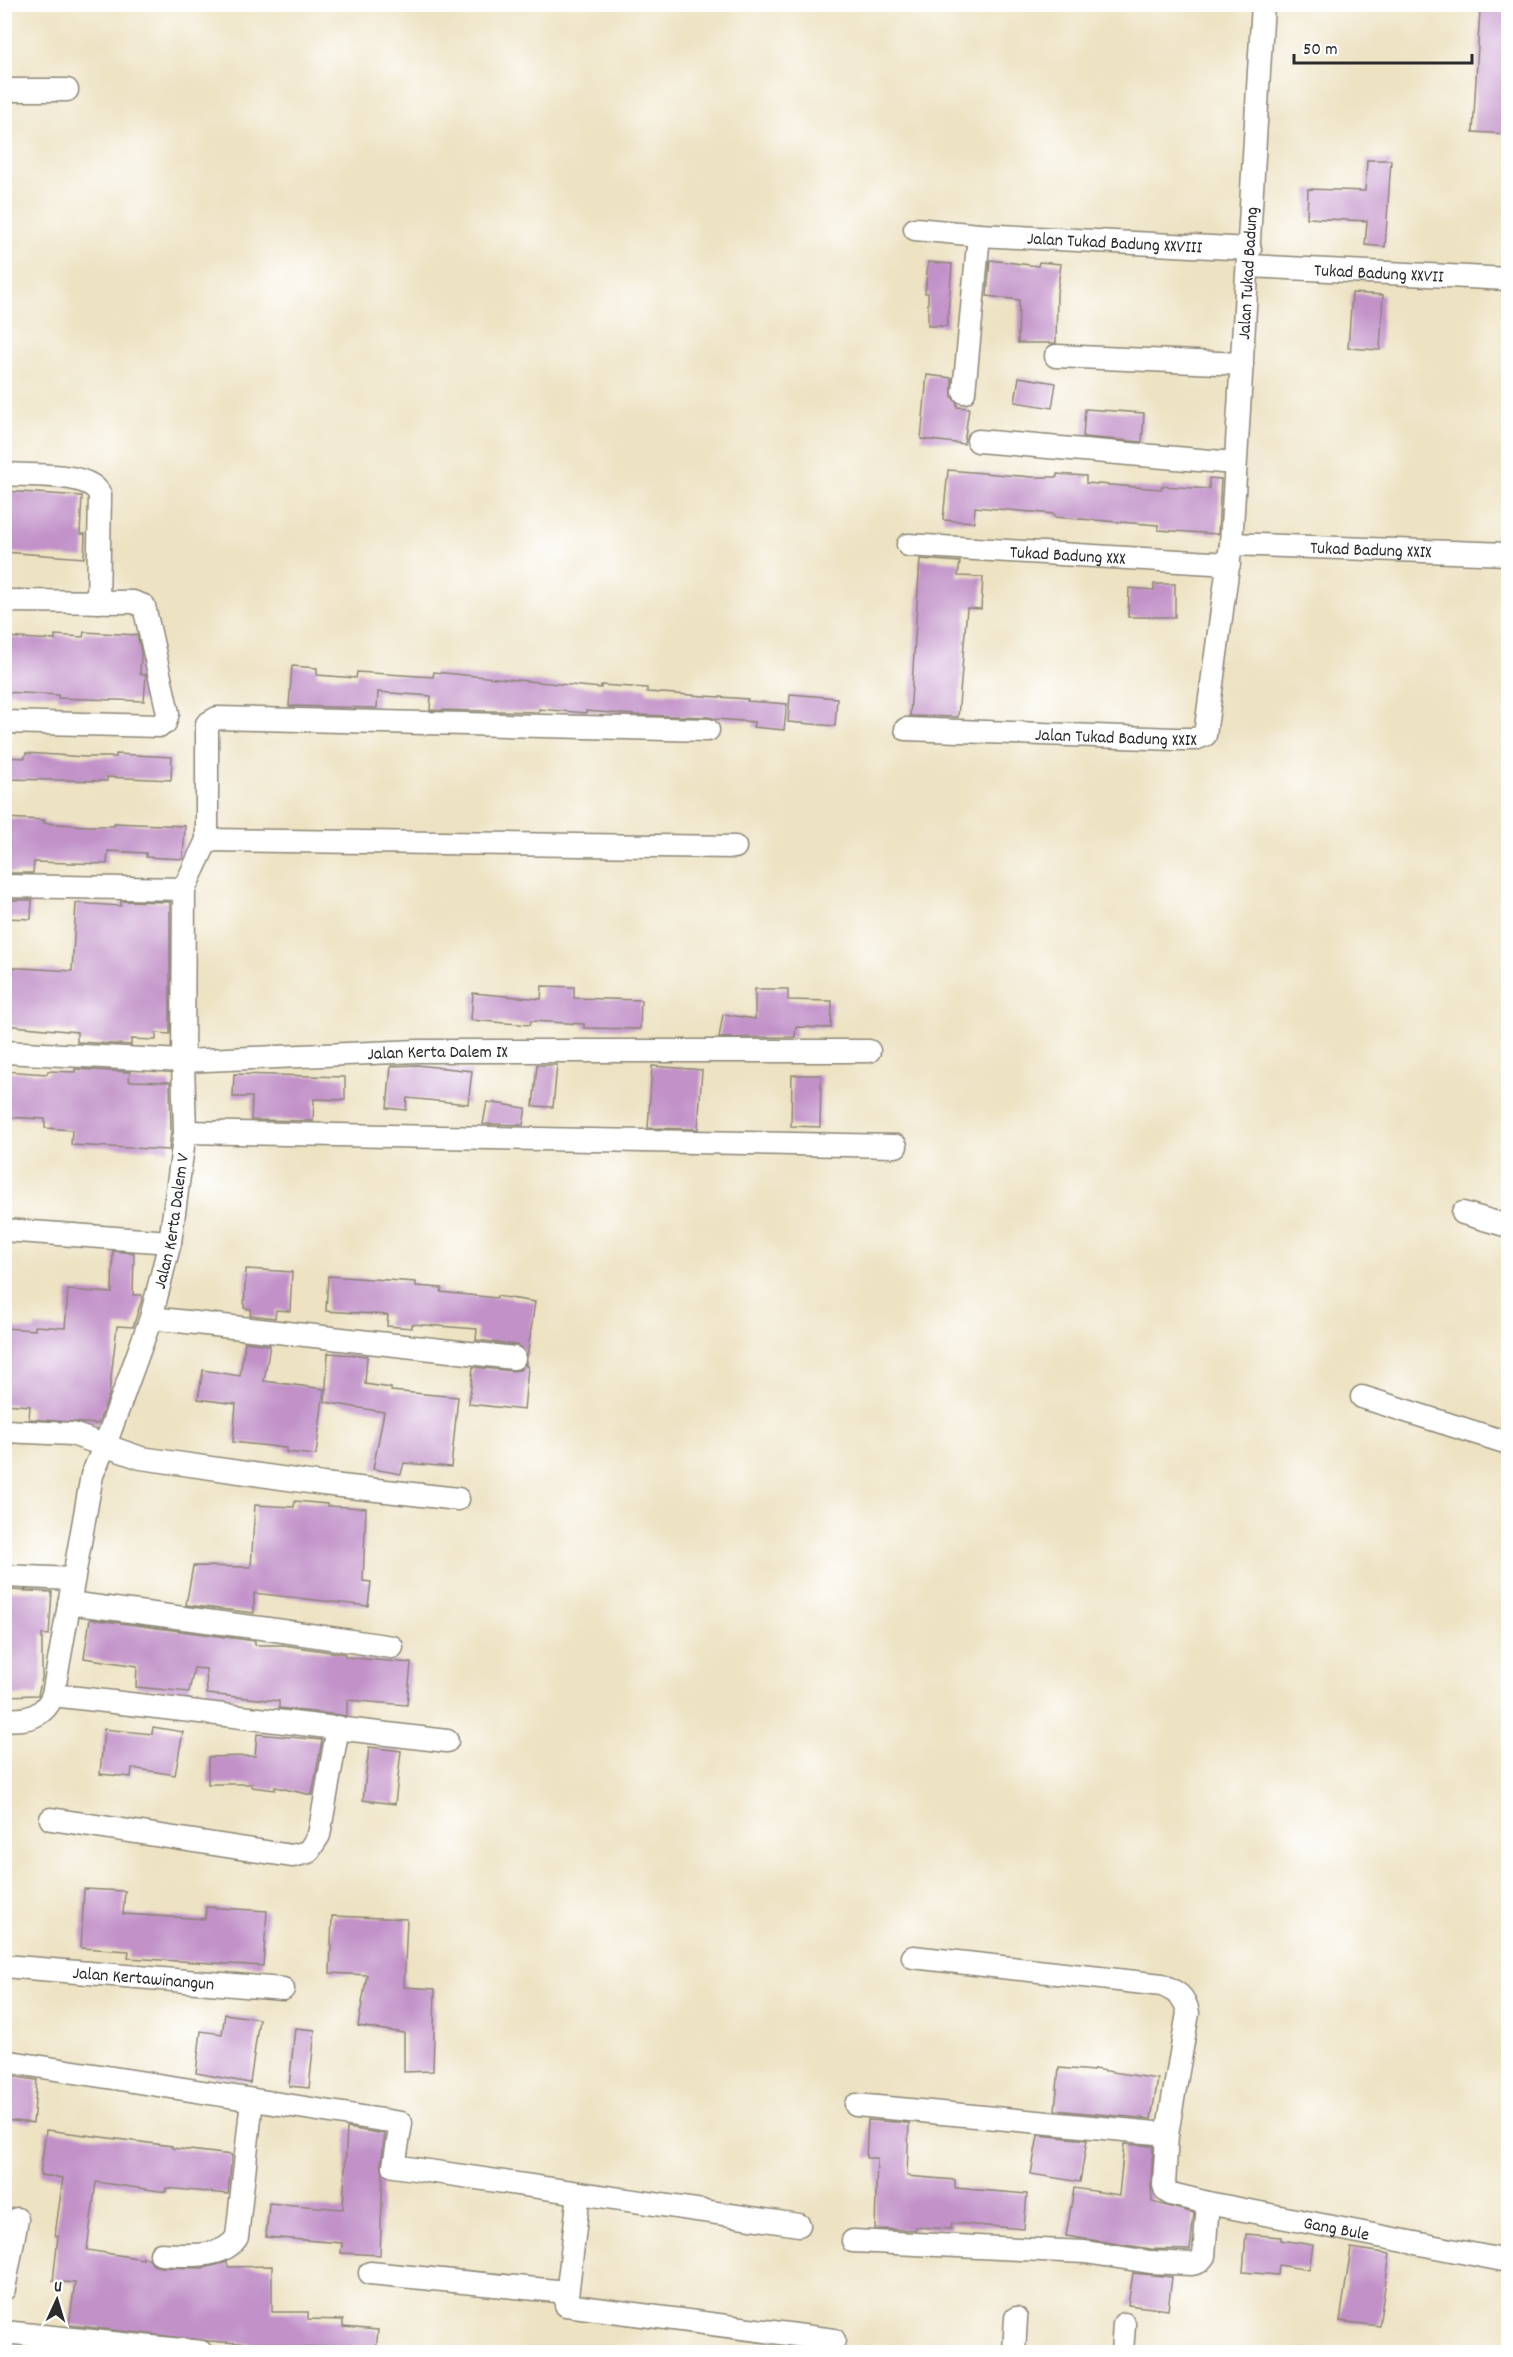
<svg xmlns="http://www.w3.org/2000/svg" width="1513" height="2357" viewBox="0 0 1513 2357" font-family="Dekko,sans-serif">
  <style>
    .building { fill: #c191c8 }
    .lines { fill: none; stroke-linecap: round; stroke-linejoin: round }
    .minor-casing { stroke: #8c8676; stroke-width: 25 }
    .minor { stroke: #fff; stroke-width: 22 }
    .labels { text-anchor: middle; stroke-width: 6; stroke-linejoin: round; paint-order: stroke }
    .street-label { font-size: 18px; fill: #2b2b2b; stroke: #fff }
  </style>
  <rect width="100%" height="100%" fill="#fff"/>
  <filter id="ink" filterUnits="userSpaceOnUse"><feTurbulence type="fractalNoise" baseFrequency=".0167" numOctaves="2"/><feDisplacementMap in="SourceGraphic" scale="12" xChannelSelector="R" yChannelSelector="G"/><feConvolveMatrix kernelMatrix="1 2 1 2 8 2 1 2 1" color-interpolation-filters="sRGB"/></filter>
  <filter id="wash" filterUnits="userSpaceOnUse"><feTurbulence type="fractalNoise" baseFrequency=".008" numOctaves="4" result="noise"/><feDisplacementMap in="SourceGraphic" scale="24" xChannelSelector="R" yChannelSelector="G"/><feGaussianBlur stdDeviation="1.35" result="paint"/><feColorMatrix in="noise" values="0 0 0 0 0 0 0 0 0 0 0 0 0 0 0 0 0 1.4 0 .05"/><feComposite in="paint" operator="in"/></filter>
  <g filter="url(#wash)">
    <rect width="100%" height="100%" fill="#ede2c2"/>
    <g id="blocks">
      <g class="building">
        <polygon points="1480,9 1509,11 1509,134 1473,132"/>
        <polygon points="1367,160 1391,160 1385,247 1365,245 1367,221 1307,218 1308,189 1365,191"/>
        <polygon points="990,260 1038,266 1039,262 1061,264 1057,293 1056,343 1018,343 1019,300 987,296"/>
        <polygon points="928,262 952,264 947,326 928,326 928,293 925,293"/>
        <polygon points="1352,293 1383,295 1380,350 1348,348"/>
        <polygon points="927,375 952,378 952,397 957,403 957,407 969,408 964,444 921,439"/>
        <polygon points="1019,377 1056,383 1052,408 1015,402"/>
        <polygon points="1085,409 1144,413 1142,442 1083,437"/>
        <polygon points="948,470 1032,477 1057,477 1057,474 1086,476 1086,483 1161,489 1162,486 1209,489 1209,478 1221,479 1218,534 1158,530 1158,525 1054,517 1054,514 975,507 974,522 943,520"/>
        <polygon points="4,491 82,496 80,534 85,534 84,558 4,552"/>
        <polygon points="920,559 960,562 958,576 983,577 981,609 967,608 958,717 910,716"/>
        <polygon points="1154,584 1175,584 1175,617 1128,617 1129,588 1154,590"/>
        <polygon points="84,632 137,635 141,653 140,674 146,675 144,701 58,698 58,695 4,692 4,637 55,640 55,635 83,637"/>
        <polygon points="292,666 317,668 317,675 356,678 357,672 433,677 434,672 601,688 601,685 647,688 647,692 748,699 747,701 787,704 784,730 753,727 754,722 716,719 708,717 635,715 586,711 586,713 539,709 539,712 430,710 431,696 378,692 377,708 289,706"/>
        <polygon points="790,694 837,698 835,726 788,722"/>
        <polygon points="26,753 85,757 116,757 116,754 172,757 171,780 107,777 107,781 4,779 4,757 25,758"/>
        <polygon points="4,818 44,820 44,823 86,826 114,826 114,823 185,826 183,859 146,857 146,853 108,851 107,864 34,862 33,873 4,873"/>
        <polygon points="4,900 32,900 31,919 4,918"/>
        <polygon points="121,901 170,902 170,1034 156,1033 156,1040 131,1039 131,1045 77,1042 77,1032 4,1025 4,967 72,971 76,903 121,906"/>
        <polygon points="542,986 574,987 574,998 641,1000 640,1029 584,1028 584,1024 531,1021 530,1025 471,1020 473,993 541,999"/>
        <polygon points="755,989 788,989 788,1000 832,1001 831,1028 796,1027 795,1037 719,1038 723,1014 755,1019"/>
        <polygon points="417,1065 472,1071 468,1104 407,1098 406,1110 387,1108 391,1066"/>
        <polygon points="537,1065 557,1065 553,1107 533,1106"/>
        <polygon points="652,1066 702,1070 698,1129 648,1128"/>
        <polygon points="75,1069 130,1072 129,1081 170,1082 171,1131 169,1150 71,1145 72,1130 45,1128 45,1119 4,1117 4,1071 47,1074 48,1071 75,1072"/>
        <polygon points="234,1074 345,1077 345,1100 314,1099 313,1121 251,1120 252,1097 233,1097"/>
        <polygon points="792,1075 821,1075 820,1127 791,1126"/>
        <polygon points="487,1102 526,1108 523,1125 483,1124"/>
        <polygon points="113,1251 134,1253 133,1295 142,1295 142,1299 133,1327 117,1326 109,1395 98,1424 29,1419 30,1406 4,1404 4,1328 35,1330 35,1326 65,1328 68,1290 112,1293"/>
        <polygon points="246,1269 292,1272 290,1311 276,1310 275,1318 250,1315 251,1309 244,1308"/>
        <polygon points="328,1276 416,1282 416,1286 442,1288 441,1292 496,1298 497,1296 535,1302 527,1357 522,1348 516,1345 476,1340 477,1329 412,1324 412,1328 387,1326 388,1315 326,1311"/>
        <polygon points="245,1342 270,1345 264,1381 324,1389 316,1455 286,1452 286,1448 233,1442 236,1404 198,1399 203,1370 240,1376"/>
        <polygon points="328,1353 367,1356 365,1384 391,1388 391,1391 458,1397 451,1467 404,1463 401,1474 373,1469 384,1412 325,1402"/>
        <polygon points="526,1362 526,1366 528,1367 524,1410 469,1404 473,1367 513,1371 520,1370"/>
        <polygon points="295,1501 327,1504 327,1506 366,1508 363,1581 371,1582 368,1606 254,1593 254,1613 186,1605 193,1566 251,1567 255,1505 294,1507"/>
        <polygon points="8,1590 52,1592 49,1635 42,1634 42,1678 38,1695 4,1696"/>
        <polygon points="90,1619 255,1641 255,1645 283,1645 345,1654 345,1657 411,1663 407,1705 347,1700 347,1716 279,1708 279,1701 207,1694 206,1669 194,1668 189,1692 136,1687 137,1666 84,1658"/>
        <polygon points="153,1727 183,1732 175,1775 132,1768 131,1777 100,1774 104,1729 152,1734"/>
        <polygon points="257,1734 322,1740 312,1795 275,1787 275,1790 252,1787 252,1784 208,1784 208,1757 255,1756"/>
        <polygon points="369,1747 401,1751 395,1804 363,1800"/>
        <polygon points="84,1889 125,1891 123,1914 205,1919 206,1907 267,1911 263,1966 128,1958 129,1951 81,1948"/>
        <polygon points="332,1916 407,1919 404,1987 435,1989 433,2071 404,2072 404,2033 358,2026 367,1975 330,1973"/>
        <polygon points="225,2014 259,2019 250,2083 196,2073 201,2031 222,2034"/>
        <polygon points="295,2028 315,2030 309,2088 289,2086"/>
        <polygon points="1059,2068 1093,2071 1094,2069 1158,2079 1151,2119 1055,2110"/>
        <polygon points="4,2075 37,2080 33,2123 4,2120"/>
        <polygon points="868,2120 909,2123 907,2176 955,2180 955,2188 1027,2194 1024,2229 952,2223 951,2229 916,2227 915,2230 875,2229 877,2158 866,2158"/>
        <polygon points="347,2128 385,2134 381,2164 383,2173 380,2255 341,2253 342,2243 266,2237 269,2203 343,2209"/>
        <polygon points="46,2130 172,2146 172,2148 232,2155 228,2194 166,2188 166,2192 96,2182 87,2250 143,2259 143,2257 148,2258 153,2265 160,2267 204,2268 227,2262 228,2267 272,2266 272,2312 308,2312 308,2319 343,2320 343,2327 378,2330 376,2352 322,2352 322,2347 282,2349 282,2346 209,2341 69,2325 75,2283 53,2281 58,2236 55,2235 63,2178 40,2175"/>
        <polygon points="1038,2135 1087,2140 1080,2182 1031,2174"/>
        <polygon points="1124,2144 1153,2146 1151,2184 1152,2202 1194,2213 1190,2250 1151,2249 1066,2236 1074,2188 1119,2195"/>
        <polygon points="1246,2234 1281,2237 1281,2240 1313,2245 1309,2270 1279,2265 1278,2275 1243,2272"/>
        <polygon points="1351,2248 1390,2254 1379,2326 1340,2321"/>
        <polygon points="1133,2273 1172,2277 1168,2310 1128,2305"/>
      </g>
    </g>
  </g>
  <g filter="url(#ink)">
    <use href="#blocks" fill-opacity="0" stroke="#8c8676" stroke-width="1.5"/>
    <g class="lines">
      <defs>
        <g id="minor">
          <polyline points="4,90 67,90"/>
          <path id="s1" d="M915,229L979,235L1250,249"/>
          <path id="s2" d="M1249,266L1508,279"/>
          <polyline points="1056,356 1242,364"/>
          <polyline points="964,392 979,235"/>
          <polyline points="978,441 1234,463"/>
          <path d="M4,474C29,476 91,471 100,495L98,602"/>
          <path id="s3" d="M1231,544L1508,554"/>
          <path id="s4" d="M908,545L1229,564"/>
          <polyline points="4,601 133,602 144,606 168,713 165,723 159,726 4,722"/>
          <path id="s5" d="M906,729L1175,739H1195L1205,735L1231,544L1263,4"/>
          <polyline points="207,840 735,847"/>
          <polyline points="4,886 184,889"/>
          <path id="s6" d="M4,1052L183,1061L418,1051H869"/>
          <polyline points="185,1132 896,1146"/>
          <polyline points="1463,1213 1508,1226"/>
          <polyline points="4,1230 170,1242"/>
          <polyline points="151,1318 514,1358"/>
          <polyline points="1362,1397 1508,1443"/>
          <polyline points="4,1431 72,1434 141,1458 323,1484 458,1499"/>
          <polyline points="4,1576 73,1579"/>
          <polyline points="69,1603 276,1630 392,1647"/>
          <polyline points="53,1695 447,1741"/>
          <path id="s7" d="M4,1719C27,1721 44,1717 53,1695L92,1475L105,1445L151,1318L170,1242L185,1132L183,1061L184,889L207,840V724L217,718L708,730"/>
          <polyline points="51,1819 292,1856 308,1852 319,1835 338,1727"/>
          <path id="s8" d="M913,1957L1162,1985C1177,1992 1185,1996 1188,2013L1167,2134L1164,2185L1166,2191L1171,2194L1208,2203L1508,2261"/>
          <path id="s9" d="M4,1966L283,1989"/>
          <polyline points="4,2061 401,2123 394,2166 799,2225"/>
          <polyline points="856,2105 1167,2134"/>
          <polyline points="579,2193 566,2305 834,2340"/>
          <polyline points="853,2241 1085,2252 1150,2262 1192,2264 1199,2262 1204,2256 1208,2203"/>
          <path d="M161,2254C185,2255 223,2260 237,2237L252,2100"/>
          <polyline points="370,2273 567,2292"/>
          <polyline points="4,2289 17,2219"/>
          <polyline points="4,2332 201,2352"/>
          <polyline points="1014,2352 1016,2318"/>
          <polyline points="1122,2352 1124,2324"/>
        </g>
      </defs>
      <use href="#minor" class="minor-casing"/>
      <use href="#minor" class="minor"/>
    </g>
  </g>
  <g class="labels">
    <g class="street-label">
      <text dy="6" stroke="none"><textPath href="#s1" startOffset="200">Jalan Tukad Badung XXVIII</textPath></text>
      <text dy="6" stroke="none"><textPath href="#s2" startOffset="130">Tukad Badung XXVII</textPath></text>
      <text dy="6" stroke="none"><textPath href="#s5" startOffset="764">Jalan Tukad Badung</textPath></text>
      <text dy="6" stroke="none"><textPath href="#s3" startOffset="140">Tukad Badung XXIX</textPath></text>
      <text dy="6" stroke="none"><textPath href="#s4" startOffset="160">Tukad Badung XXX</textPath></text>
      <text dy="6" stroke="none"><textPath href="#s5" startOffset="210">Jalan Tukad Badung XXIX</textPath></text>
      <text dy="6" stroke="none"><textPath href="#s6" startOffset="434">Jalan Kerta Dalem IX</textPath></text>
      <text dy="6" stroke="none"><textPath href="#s7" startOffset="550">Jalan Kerta Dalem V</textPath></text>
      <text dy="6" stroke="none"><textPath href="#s9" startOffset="140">Jalan Kertawinangun</textPath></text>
      <text dy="6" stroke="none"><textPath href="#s8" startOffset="646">Gang Bule</textPath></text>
    </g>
  </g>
  <rect width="1513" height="2357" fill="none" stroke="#fff" stroke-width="24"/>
  <g transform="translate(57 2300) rotate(4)" stroke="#ffffff" stroke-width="4.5" paint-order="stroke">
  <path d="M0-4.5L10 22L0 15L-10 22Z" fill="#2b2b2b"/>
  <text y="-9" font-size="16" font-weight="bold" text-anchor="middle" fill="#2b2b2b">U</text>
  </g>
  <path d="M1294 54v9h178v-9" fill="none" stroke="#2b2b2b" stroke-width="3"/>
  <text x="1303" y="54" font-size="18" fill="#2b2b2b" stroke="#ffffff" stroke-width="4.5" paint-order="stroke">50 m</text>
</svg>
